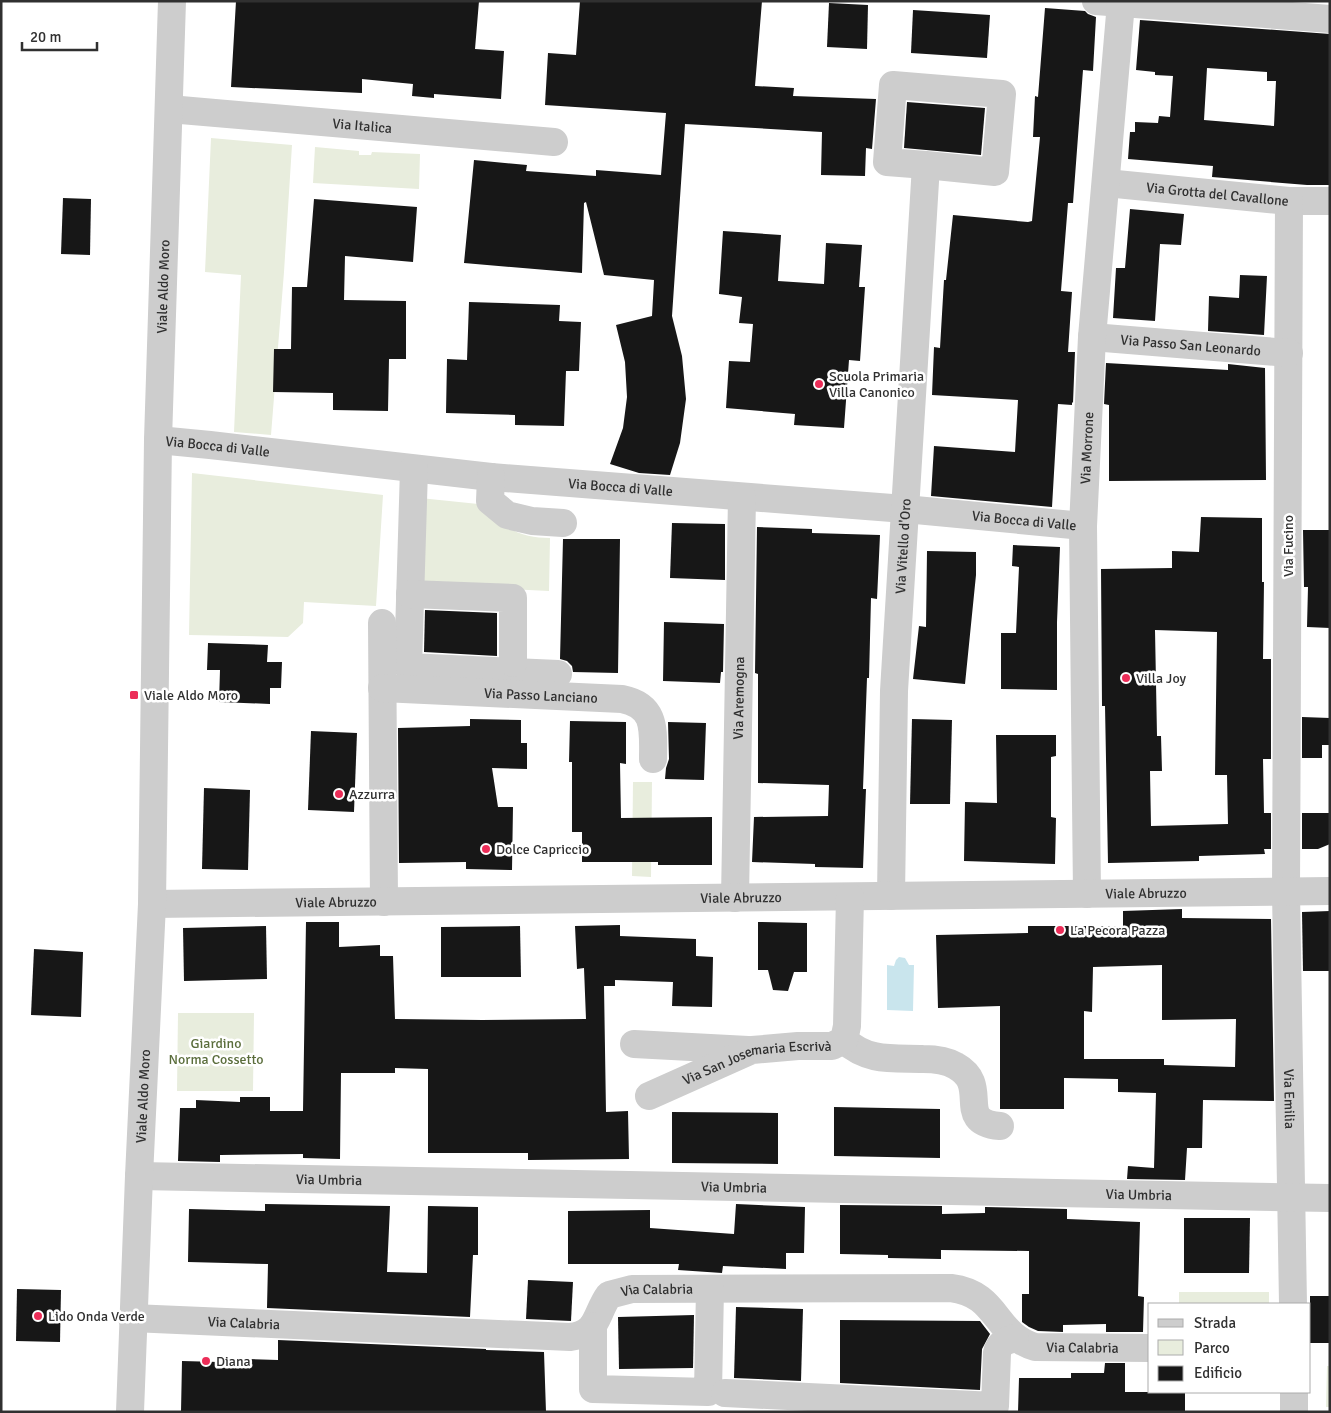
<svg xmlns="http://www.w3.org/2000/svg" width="1331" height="1413" viewBox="0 0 1331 1413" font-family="Signika,sans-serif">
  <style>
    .green { fill: #e8eddd }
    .water { fill: #c9e5ed }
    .building { fill: #171717; fill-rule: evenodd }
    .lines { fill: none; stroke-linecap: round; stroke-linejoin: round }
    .minor { stroke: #cdcdcd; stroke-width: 28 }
    .poi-dot { fill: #ec2d58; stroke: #fff; stroke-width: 2 }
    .labels { text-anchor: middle; stroke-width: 5; stroke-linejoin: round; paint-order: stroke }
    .street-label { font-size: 14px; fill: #303030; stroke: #fff }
    .poi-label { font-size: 14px; fill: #303030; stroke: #fff; text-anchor: start }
    .park-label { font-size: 14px; fill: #5a6d3b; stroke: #fff }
  </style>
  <rect width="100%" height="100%" fill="#fff"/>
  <g class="green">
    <polygon points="211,138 292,145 284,272 271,435 234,432 241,275 205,272"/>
    <polygon points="315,147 359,151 359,155 371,155 372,152 420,154 419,189 313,183"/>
    <polygon points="192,473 383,495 376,606 304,602 303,623 288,637 189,635"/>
    <path d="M420,498L488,505C492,511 496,518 500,522C514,534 532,538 550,538L549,591L418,585Z"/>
    <polygon points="633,782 652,782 651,877 632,876"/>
    <polygon points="178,1013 254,1013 253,1091 177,1091"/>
    <rect x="1179" y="1292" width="90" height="12"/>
    <polygon points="1327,1366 1330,1366 1330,1407 1326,1407"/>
  </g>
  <polygon class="water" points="899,957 905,958 909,965 914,965 913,1011 887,1010 887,965 894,966 896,960"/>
  <g class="building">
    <polygon points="236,1 479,1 475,49 504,51 501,99 434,94 434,98 412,96 413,84 362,79 362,93 231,87"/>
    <polygon points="580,1 762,1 755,86 794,88 793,96 876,99 872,149 866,148 865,176 821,175 822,132 685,124 672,316 682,356 686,399 680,443 670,475 639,473 610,464 623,428 627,397 625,362 616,325 652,316 654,280 604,275 586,202 584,203 582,273 464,263 474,160 527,165 526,171 596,176 596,170 661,175 666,113 545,105 548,53 576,55"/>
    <polygon points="829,3 868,5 867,49 827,47"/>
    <polygon points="1045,8 1085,11 1088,14 1096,17 1093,71 1083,70 1073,203 1068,203 1061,291 1072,292 1068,352 1075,352 1073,403 1072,402 1072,405 1058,404 1052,507 931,496 934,446 1015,452 1018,400 932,395 934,347 940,348 944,280 946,280 953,215 1028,222 1032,221 1040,137 1033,137 1035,96 1038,97"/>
    <polygon points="913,10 990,15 987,58 911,53"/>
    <path d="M1140,20L1330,34V185H1307L1212,177L1213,166L1128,159L1130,132H1135V122L1158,123L1159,116L1170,117L1173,76L1155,75V72L1136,70ZM1207,68L1267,72V81H1276L1274,126L1204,120Z"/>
    <polygon points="907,102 985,108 981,155 904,148"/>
    <polygon points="63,198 91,199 90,255 61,254"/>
    <polygon points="314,199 417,207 413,262 345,256 344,300 406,301 406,359 389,359 388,411 333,410 333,393 273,392 274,349 291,349 292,287 307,287"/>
    <polygon points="1130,209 1184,214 1181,245 1160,244 1155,321 1113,318 1116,268 1125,268"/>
    <polygon points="723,231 781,235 778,281 824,284 826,243 862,245 859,287 865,287 860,361 849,360 844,428 794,425 795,414 726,408 729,361 750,362 753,324 739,323 742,297 719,294"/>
    <polygon points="1240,275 1267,276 1264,335 1208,331 1209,296 1239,298"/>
    <polygon points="469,302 560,305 559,321 581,322 579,371 566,371 564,426 515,425 515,415 446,413 447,359 467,360"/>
    <polygon points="1106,363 1228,370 1228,364 1265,368 1266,480 1109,481 1109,405 1104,404"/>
    <path d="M1201,517L1262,518V582H1264L1263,659H1271V759H1263L1264,813H1271V849H1264L1265,854L1199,856V861L1108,863L1105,706H1102L1101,569L1172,568V551L1199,552ZM1155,630L1217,632L1215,775H1227L1228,824L1151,826L1150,771H1162L1161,736H1157Z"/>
    <polygon points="672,523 725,524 725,580 670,578"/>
    <polygon points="757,527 812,529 812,533 880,535 877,599 871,598 869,678 867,678 863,789 866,789 863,868 815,867 815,864 752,862 754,817 828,816 829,785 758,783 758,674 755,673"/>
    <polygon points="1303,530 1330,530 1330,628 1307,627 1308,587 1304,587"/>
    <polygon points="563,539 620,539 618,673 573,672 572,666 567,661 560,659"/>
    <polygon points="1013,545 1060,547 1057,622 1057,690 1001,689 1001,633 1016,633 1019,567 1012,566"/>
    <polygon points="927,551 976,552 976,575 965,684 913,679 919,626 926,627"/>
    <polygon points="425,610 497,613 497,656 424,652"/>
    <polygon points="664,622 724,624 723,672 721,672 720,683 663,681"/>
    <polygon points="208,643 268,645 267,662 282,662 281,688 270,688 270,704 219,702 220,670 207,670"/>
    <polygon points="1302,717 1330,718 1330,745 1322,745 1322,758 1302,758"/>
    <polygon points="470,719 521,720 521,743 527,743 527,769 492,768 498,807 513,807 512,870 466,869 466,862 399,863 398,728 470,726"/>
    <polygon points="912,719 952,720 950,804 910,804"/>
    <polygon points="570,721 626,722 626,764 620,763 621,818 712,817 712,865 658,865 658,862 582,862 582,832 572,832 572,762 569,762"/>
    <polygon points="668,722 706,723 704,780 665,779 666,768 669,759"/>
    <polygon points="311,731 357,733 354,812 308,810"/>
    <polygon points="996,735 1056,735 1056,756 1051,757 1051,817 1056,818 1055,864 964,861 965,802 997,803"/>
    <polygon points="204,788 250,790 248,870 202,869"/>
    <polygon points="1302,813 1330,813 1330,844 1318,849 1302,849"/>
    <path d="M1182,909V918L1271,919L1274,1101L1203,1100L1202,1148H1187L1185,1180L1127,1179L1128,1166L1154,1168L1156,1093L1118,1092V1079L1064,1078V1109H1000V1006L938,1008L936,935L1028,933V926H1123V911ZM1162,965V1020L1236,1019L1235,1067L1164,1065V1059H1084V1011L1092,1012L1093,967Z"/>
    <polygon points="1330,911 1330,971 1303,971 1302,912"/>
    <polygon points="306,922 339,922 339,947 380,945 380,956 393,956 395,1019 482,1020 586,1019 584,968 577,969 575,926 620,925 620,936 696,939 696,956 713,957 712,1007 672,1006 673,982 615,980 615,986 604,986 606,1112 628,1111 629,1159 528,1160 528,1153 428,1153 428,1069 395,1068 395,1073 341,1073 340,1159 303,1158 303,1154 220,1155 220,1162 178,1161 180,1108 196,1108 196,1100 240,1102 240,1097 270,1097 270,1111 303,1111"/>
    <polygon points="758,922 807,923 807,972 794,972 788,991 773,990 768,970 758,970"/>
    <polygon points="266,926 267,979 184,981 183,928"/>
    <polygon points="520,926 521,977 441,977 441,927"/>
    <polygon points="34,949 83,952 81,1017 31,1015"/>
    <polygon points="834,1107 940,1109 940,1158 834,1156"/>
    <polygon points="672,1112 778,1113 778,1164 672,1163"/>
    <polygon points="265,1204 390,1206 387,1272 427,1273 428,1206 478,1207 478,1255 473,1255 470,1317 267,1308 268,1264 188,1262 189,1209 265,1211"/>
    <polygon points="736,1204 805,1207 804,1253 786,1253 786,1269 723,1266 722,1273 678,1270 679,1264 568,1264 568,1211 650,1210 650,1228 734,1234"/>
    <polygon points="840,1205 942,1206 942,1214 985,1213 985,1207 1067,1209 1067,1219 1140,1222 1138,1296 1144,1297 1143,1332 1106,1332 1106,1324 1063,1325 1063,1332 1038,1331 1029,1327 1022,1322 1022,1294 1029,1294 1029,1251 941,1250 941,1259 888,1258 888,1255 840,1254"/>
    <polygon points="1184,1218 1250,1218 1249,1273 1184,1273"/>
    <polygon points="528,1280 573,1282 571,1321 526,1319"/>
    <polygon points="17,1289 61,1290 60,1342 16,1341"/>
    <rect x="1310" y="1296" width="20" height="47"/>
    <polygon points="736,1307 803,1309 801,1381 734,1378"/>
    <polygon points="694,1315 693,1368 619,1369 618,1317"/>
    <polygon points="840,1320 980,1321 990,1334 982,1349 980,1390 840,1383"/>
    <polygon points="278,1340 486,1349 486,1350 544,1352 546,1412 181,1412 182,1361 219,1362 220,1358 278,1360"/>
    <polygon points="1105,1363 1125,1363 1125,1392 1185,1392 1185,1412 1018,1412 1019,1378 1071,1378 1071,1373 1104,1373"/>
  </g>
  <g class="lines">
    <g class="minor">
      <polyline points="1096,1 1330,19"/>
      <path id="s1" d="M169,109L554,142"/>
      <path id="s2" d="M1106,183L1289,201H1330"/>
      <path id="s3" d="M1289,201L1286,892L1293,1304"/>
      <path id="s4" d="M1092,337L1289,353"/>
      <path id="s5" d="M158,440L210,445L491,477L905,509L1083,526"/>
      <polyline points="414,469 408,667 558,674"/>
      <polyline points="491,477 490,501 507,515 532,521 563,523"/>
      <polyline points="410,594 513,598 513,663"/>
      <polyline points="382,623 384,902"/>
      <path id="s6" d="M382,688L622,699C657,706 653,731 653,759"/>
      <path id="s7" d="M1087,894L1083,526L1092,337L1121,3"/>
      <path id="s8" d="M891,896L894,691L926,165L995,172L1002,94L893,85L887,162L926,165"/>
      <path id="s9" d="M735,898L742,497"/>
      <path id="s10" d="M152,904L1330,891"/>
      <path d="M844,1040C868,1062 892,1058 923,1059C935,1059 946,1060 956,1066C992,1086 953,1122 1000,1126"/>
      <polyline points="634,1044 748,1050"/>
      <path id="s11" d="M649,1096L752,1050L798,1046H832L844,1040L847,1026L850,897"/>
      <path id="s12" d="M139,1176L1330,1198"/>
      <path id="s13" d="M132,1318L570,1337C599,1334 595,1314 609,1295L632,1289L951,1288C999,1294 993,1334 1035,1347L1150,1348"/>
      <polyline points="593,1326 593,1389 708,1392 710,1289"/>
      <path d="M725,1393L995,1406L997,1353C999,1343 1005,1341 1015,1338"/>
      <path id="s14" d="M130,1412L139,1176L152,904L158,440L172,1"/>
      <polyline points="1294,1412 1294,1392"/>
    </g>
  </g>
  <g class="poi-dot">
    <circle cx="819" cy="384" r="5"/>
    <circle cx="1126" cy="678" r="5"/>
    <rect x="129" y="690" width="10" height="10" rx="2.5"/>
    <circle cx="339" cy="794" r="5"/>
    <circle cx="486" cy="849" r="5"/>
    <circle cx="1060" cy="930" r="5"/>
    <circle cx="38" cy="1316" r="5"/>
    <circle cx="206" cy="1361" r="5"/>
  </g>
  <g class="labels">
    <g class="street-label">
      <text dy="5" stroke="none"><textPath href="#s1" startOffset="194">Via Italica</textPath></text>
      <text dy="5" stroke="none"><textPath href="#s2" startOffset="112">Via Grotta del Cavallone</textPath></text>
      <text dy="5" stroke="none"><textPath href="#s14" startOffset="1126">Viale Aldo Moro</textPath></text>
      <text dy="5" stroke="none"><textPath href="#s4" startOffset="99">Via Passo San Leonardo</textPath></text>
      <text dy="5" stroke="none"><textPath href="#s5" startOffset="60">Via Bocca di Valle</textPath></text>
      <text dy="5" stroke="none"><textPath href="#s7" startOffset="446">Via Morrone</textPath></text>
      <text dy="5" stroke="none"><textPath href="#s5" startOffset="465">Via Bocca di Valle</textPath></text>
      <text dy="5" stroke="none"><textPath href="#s5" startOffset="870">Via Bocca di Valle</textPath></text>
      <text transform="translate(1288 546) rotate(-90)" y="5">Via Fucino</text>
      <text dy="5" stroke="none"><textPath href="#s8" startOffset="350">Via Vitello d'Oro</textPath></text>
      <text dy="5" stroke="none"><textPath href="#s6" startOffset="159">Via Passo Lanciano</textPath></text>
      <text dy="5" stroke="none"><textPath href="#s9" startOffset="200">Via Aremogna</textPath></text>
      <text dy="5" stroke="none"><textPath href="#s10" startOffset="994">Viale Abruzzo</textPath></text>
      <text dy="5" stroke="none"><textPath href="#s10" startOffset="589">Viale Abruzzo</textPath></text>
      <text dy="5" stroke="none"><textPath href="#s10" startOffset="184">Viale Abruzzo</textPath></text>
      <text dy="5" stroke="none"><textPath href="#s11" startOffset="115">Via San Josemaria Escrivà</textPath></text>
      <text dy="5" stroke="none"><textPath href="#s14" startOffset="316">Viale Aldo Moro</textPath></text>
      <text dy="5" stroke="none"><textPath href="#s3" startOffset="898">Via Emilia</textPath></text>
      <text dy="5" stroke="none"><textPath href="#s12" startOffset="190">Via Umbria</textPath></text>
      <text dy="5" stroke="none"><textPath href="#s12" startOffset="595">Via Umbria</textPath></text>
      <text dy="5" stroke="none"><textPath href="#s12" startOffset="1000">Via Umbria</textPath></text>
      <text dy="5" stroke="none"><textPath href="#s13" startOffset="548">Via Calabria</textPath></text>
      <text dy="5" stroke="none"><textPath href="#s13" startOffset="112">Via Calabria</textPath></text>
      <text dy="5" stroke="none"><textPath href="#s13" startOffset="995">Via Calabria</textPath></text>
    </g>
    <g class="poi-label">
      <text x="829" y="381">Scuola Primaria<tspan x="829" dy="16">Villa Canonico</tspan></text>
      <text x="1136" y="683">Villa Joy</text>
      <text x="144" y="700">Viale Aldo Moro</text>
      <text x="349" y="799">Azzurra</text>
      <text x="496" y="854">Dolce Capriccio</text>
      <text x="1070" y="935">La Pecora Pazza</text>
      <text x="48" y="1321">Lido Onda Verde</text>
      <text x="216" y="1366">Diana</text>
    </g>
    <g class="park-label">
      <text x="216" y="1048">Giardino<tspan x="216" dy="16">Norma Cossetto</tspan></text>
    </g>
  </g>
  <rect width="1331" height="1413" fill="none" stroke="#303030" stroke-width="5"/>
  <rect x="1148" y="1303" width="162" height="90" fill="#ffffff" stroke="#acacac"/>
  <rect x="1158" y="1319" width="25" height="8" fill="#cdcdcd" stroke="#acacac"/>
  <text x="1194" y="1328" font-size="15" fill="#303030">Strada</text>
  <rect x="1158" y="1340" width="25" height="15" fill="#e8eddd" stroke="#acacac"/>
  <text x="1194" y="1353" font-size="15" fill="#303030">Parco</text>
  <rect x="1158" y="1366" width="25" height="15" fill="#171717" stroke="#acacac"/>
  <text x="1194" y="1378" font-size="15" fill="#303030">Edificio</text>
  <path d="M22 42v8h75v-8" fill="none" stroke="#303030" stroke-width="2.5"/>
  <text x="30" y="42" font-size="15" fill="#303030" stroke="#ffffff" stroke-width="4" paint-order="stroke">20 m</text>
</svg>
